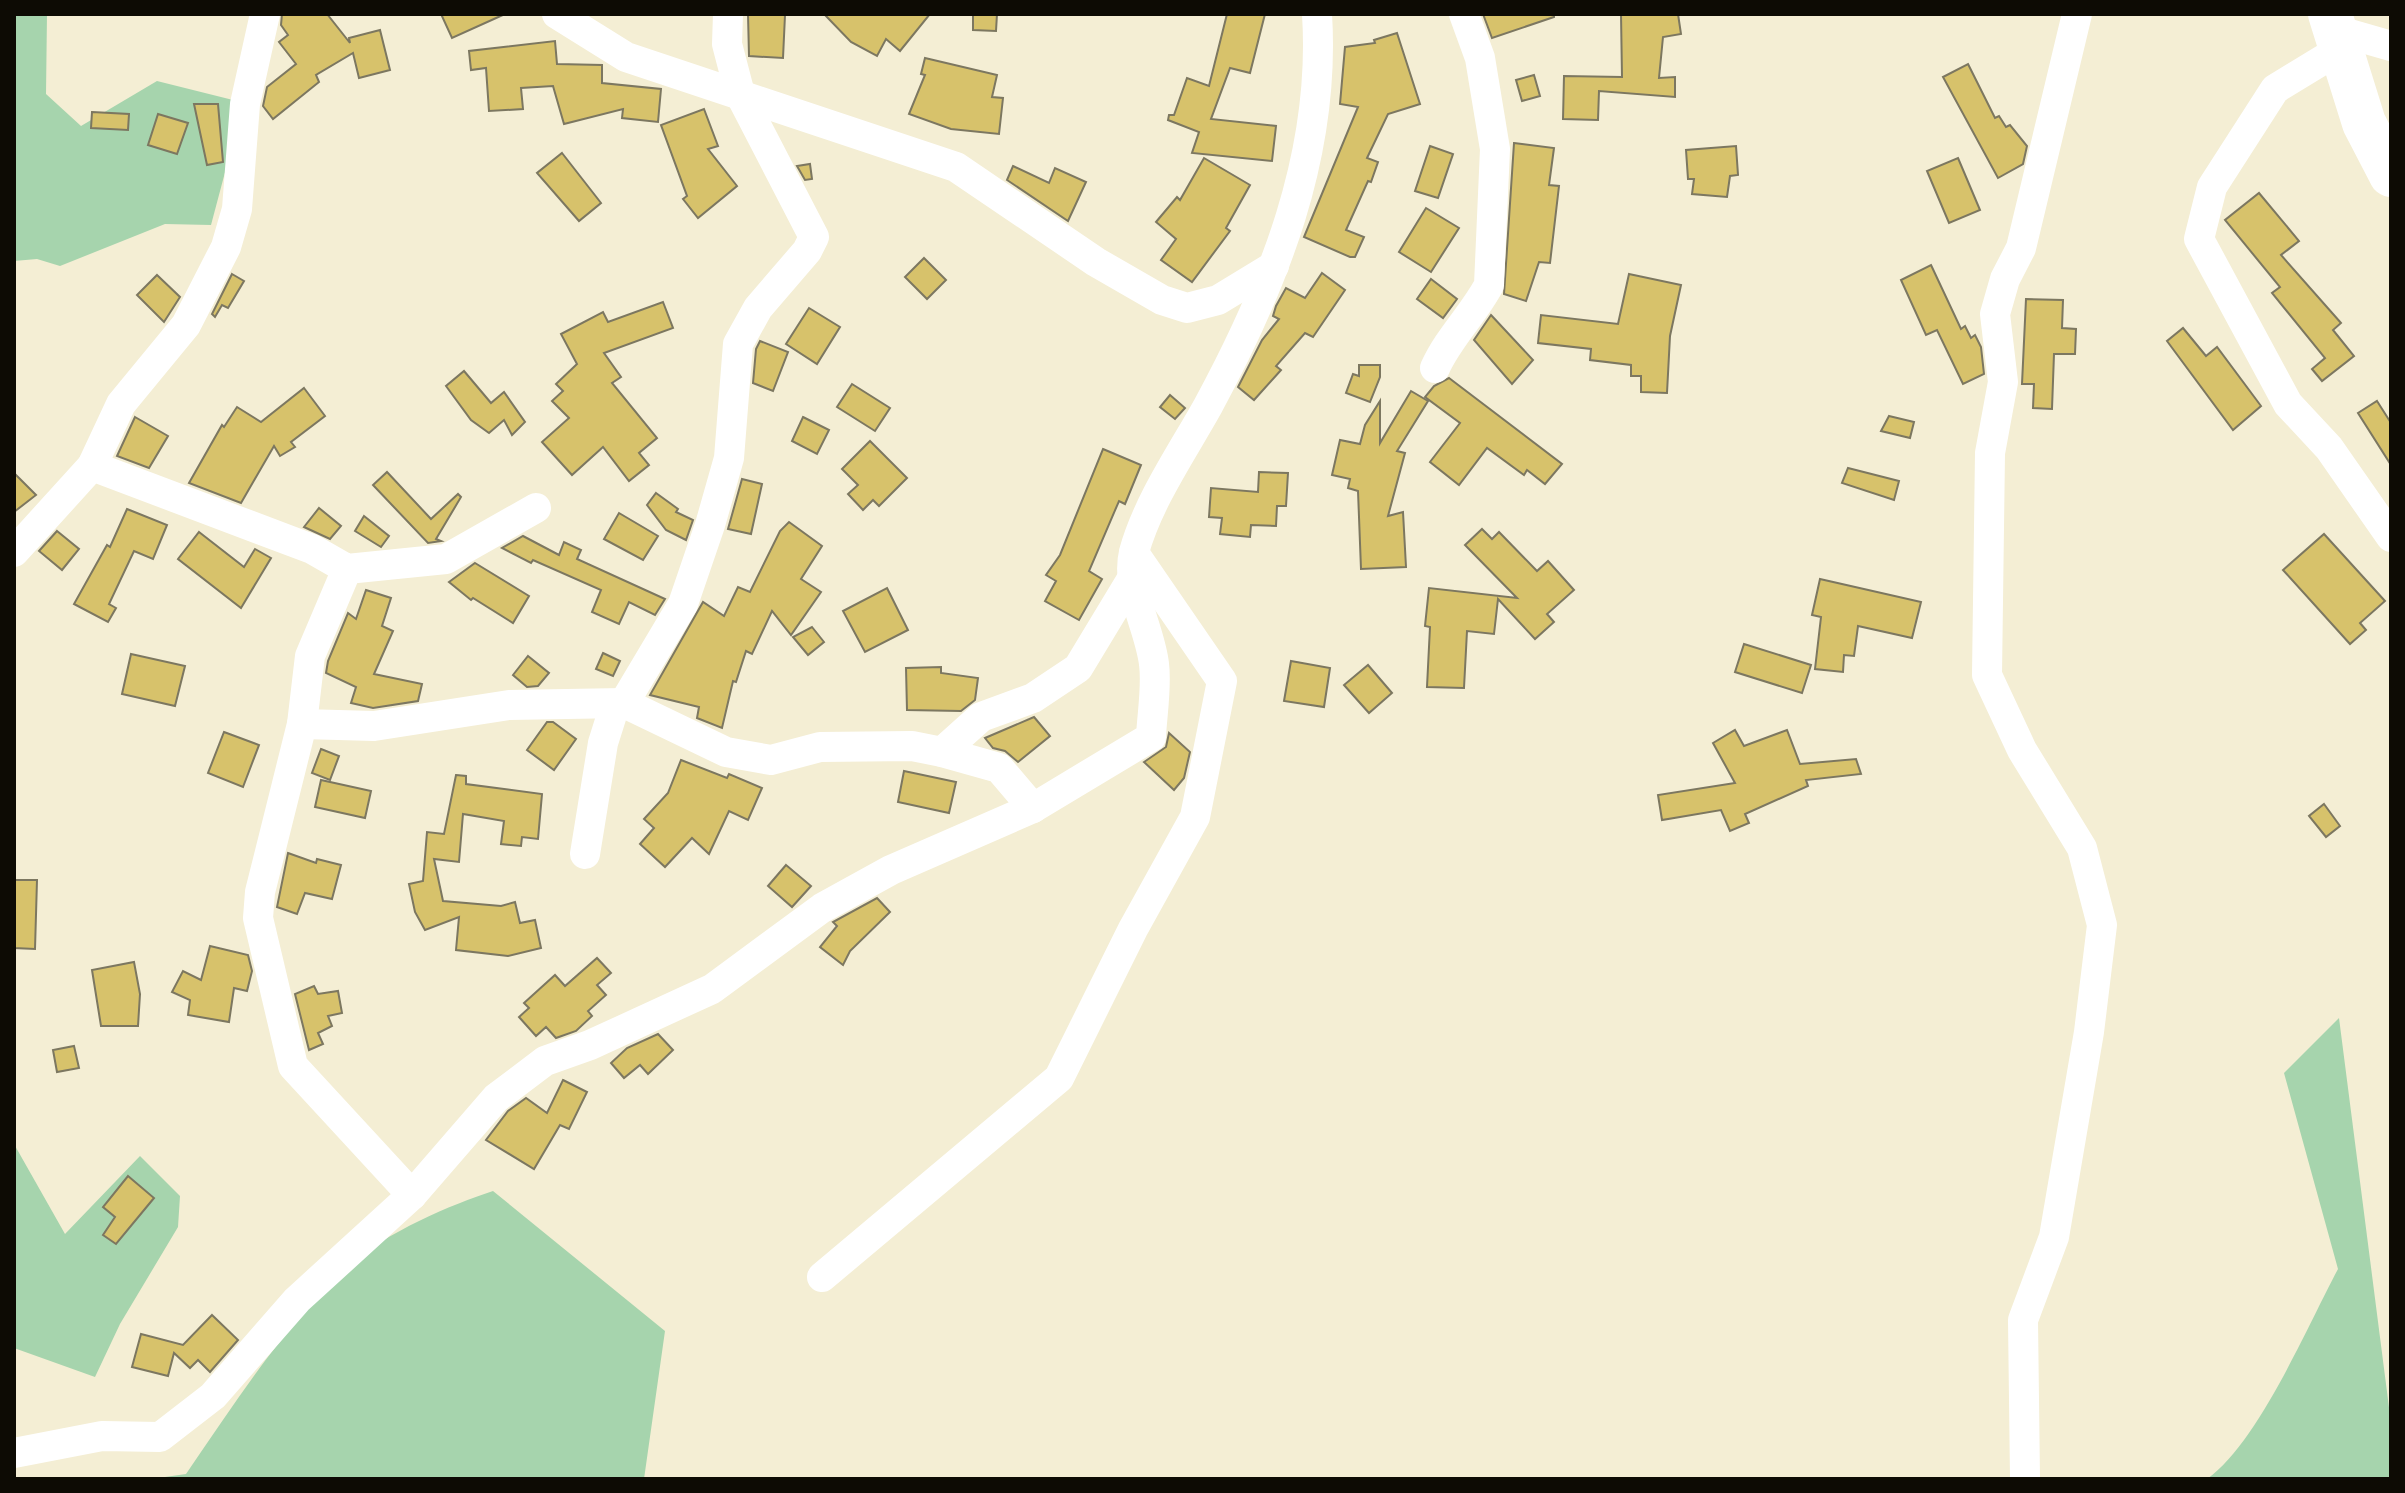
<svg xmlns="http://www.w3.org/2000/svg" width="2405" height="1493" viewBox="0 0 2405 1493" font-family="'Golos Text',sans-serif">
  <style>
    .green { fill: #a6d4ad }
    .building { fill: #d7c26b; stroke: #7c7760; stroke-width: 2 }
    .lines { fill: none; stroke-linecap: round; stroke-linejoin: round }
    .minor { stroke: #fff; stroke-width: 30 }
    .highway { stroke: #fff; stroke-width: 44 }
  </style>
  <rect width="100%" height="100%" fill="#f4eed4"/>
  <g class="green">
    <polygon points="14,14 47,14 46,94 81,126 157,81 233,100 232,146 211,225 165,224 60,266 37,259 14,261"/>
    <path d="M2339,1018L2391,1423V1479H2207C2258,1443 2307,1327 2338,1269L2284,1073Z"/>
    <polygon points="14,1144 65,1234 140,1156 180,1196 178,1227 120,1324 95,1377 14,1348"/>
    <path d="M493,1191L665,1331L644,1479H151L186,1474C237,1400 285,1324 352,1263C384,1234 452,1204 493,1191Z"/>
  </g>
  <g class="building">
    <polygon points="282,14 327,14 350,43 349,38 380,30 390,70 359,78 353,53 316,75 319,82 273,119 263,106 267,87 296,64 279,42 288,35 281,25"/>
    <polygon points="441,14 505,14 452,38"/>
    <polygon points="748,14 785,15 783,58 749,56"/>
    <polygon points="824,14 930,14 900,51 886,39 877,56 851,42"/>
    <polygon points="973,14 997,14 996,31 973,30"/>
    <polygon points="1227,14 1265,14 1250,73 1230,68 1211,119 1276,126 1272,161 1192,153 1199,132 1168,120 1169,115 1174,115 1187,78 1209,86"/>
    <polygon points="1483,14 1554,14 1554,17 1492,38"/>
    <polygon points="1621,14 1678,14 1681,34 1663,37 1659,78 1675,77 1675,97 1599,91 1598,120 1563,119 1564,76 1622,77"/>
    <polygon points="1397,33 1420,104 1388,114 1367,158 1378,162 1371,182 1368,181 1346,230 1364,237 1355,257 1350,257 1304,237 1358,107 1340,104 1345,47 1375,43 1374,40"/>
    <polygon points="555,41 557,64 602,65 602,83 661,89 658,122 622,118 623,109 564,124 553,86 521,88 523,109 489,111 486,68 471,70 469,51"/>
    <polygon points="925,58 997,75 992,97 1003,98 999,134 951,129 909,114 925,75 921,74"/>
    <polygon points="1968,64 1995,118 1999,116 2006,127 2010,125 2027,146 2023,164 1998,178 1943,77"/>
    <polygon points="1534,75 1540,96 1522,101 1516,80"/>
    <polygon points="194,104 218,104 223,162 207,165"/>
    <polygon points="704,109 718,146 708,149 737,186 698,218 683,199 687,196 661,125"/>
    <polygon points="92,112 129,114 128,130 91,128"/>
    <polygon points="158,114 188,123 177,154 148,145"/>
    <polygon points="1514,143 1554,148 1549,185 1559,186 1550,263 1539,262 1526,301 1504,294"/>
    <polygon points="1430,146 1453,154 1438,198 1415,191"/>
    <polygon points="1736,146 1738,175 1730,176 1727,197 1692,194 1694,179 1688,179 1686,150"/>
    <polygon points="562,153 601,203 579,221 537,173"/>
    <polygon points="1204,158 1250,185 1226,228 1230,231 1192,282 1161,260 1176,239 1156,222 1177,197 1180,200"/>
    <polygon points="1958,158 1980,210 1949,223 1927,171"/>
    <polygon points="810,164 812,179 805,180 797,166"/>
    <polygon points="1013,166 1049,183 1055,168 1086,182 1068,221 1007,180"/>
    <polygon points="2259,193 2299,241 2281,255 2341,323 2333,330 2354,356 2322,381 2312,369 2325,358 2272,293 2280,287 2225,220"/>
    <polygon points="1426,208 1459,228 1431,272 1399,252"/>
    <polygon points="924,258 946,280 927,299 905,277"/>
    <polygon points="1931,265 1961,329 1965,326 1971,338 1975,335 1981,347 1984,374 1963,384 1937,330 1926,335 1901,280"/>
    <polygon points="1322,273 1345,290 1313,337 1305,333 1276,366 1281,370 1254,400 1238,387 1262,340 1279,319 1273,316 1276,306 1286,288 1305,298"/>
    <polygon points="232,274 244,281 228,308 222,305 215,317 212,314"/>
    <polygon points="1629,274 1681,285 1670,336 1667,393 1641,392 1641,376 1631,376 1631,365 1590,360 1591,349 1538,343 1541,315 1618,324"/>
    <polygon points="157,275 180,297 164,322 137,295"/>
    <polygon points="1431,279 1457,299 1443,318 1417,299"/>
    <polygon points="2026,299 2063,300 2062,328 2076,329 2075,354 2054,354 2052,409 2033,408 2034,384 2022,384"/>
    <polygon points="663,302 673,328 604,353 621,377 612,383 657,438 639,453 649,465 629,481 603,447 572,475 542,442 569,418 552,401 563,391 556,384 577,364 561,334 603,312 608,322"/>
    <polygon points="809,308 840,327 817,364 786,344"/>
    <polygon points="1491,315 1533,360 1512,384 1474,340"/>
    <polygon points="2183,328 2206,356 2217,347 2261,406 2233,430 2167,341"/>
    <polygon points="760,341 788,352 773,391 753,383 756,349"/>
    <polygon points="1359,365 1380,365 1380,377 1370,402 1346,393 1353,374 1359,376"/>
    <polygon points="464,371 491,403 504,392 525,422 512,435 504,420 489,433 471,420 446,386"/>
    <polygon points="1449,378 1562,464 1545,484 1527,470 1524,475 1487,448 1459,485 1430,462 1460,423 1425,397 1434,386"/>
    <polygon points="852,384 890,408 875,431 837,407"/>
    <polygon points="304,388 325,416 291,442 295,447 280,456 274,446 241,503 189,483 222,425 224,427 237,407 261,422"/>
    <polygon points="1411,391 1428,401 1397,451 1405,453 1388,516 1403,512 1406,567 1361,569 1358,491 1348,488 1350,479 1332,475 1340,440 1360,444 1365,425 1380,401 1380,443"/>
    <polygon points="1170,395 1185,408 1175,419 1160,407"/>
    <polygon points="2377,401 2391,423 2391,465 2358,413"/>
    <polygon points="1889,416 1914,422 1910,438 1881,431"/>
    <polygon points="135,417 168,436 149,468 117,456"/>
    <polygon points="803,417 829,430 817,454 792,441"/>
    <polygon points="870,441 907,478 879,506 873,500 863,510 848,494 858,485 842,469"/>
    <polygon points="1103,449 1141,465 1125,504 1119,501 1089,571 1102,579 1079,620 1045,601 1056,581 1046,575 1060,555"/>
    <polygon points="1848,468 1899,481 1894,500 1842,483"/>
    <polygon points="387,472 431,519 458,494 461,497 436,539 441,541 428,543 373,485"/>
    <polygon points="1259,472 1288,473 1286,506 1277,506 1276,526 1251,525 1250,537 1220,534 1222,518 1209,517 1211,488 1258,492"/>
    <polygon points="14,473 36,495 14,512"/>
    <polygon points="742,479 762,484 751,534 728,529"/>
    <polygon points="656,493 678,509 676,512 693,520 686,540 666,530 647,505"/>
    <polygon points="319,508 341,526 330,539 304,527"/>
    <polygon points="127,509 167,525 153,559 134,551 109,604 116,608 108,622 74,604 107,545 110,547"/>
    <polygon points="619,513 658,536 643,560 604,539"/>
    <polygon points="364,516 389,536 381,547 355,531"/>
    <polygon points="789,522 822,546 801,579 821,592 791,635 772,611 752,654 746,651 736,682 733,681 722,728 697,718 699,707 650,695 703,602 724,616 738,587 750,592 780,531"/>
    <polygon points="1482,529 1492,539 1499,532 1537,571 1548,561 1574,590 1547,614 1554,622 1535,639 1498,599 1494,634 1467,631 1464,688 1427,687 1430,627 1425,626 1429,588 1517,598 1465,545"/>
    <polygon points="57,531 79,549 62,570 39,551"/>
    <polygon points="199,532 244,567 255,549 271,558 241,608 178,559"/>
    <polygon points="2324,534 2385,601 2360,623 2366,630 2350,644 2283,570"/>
    <polygon points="523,536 559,555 564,542 581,550 577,559 665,599 655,615 629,602 619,624 592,612 601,590 533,560 531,563 502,548"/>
    <polygon points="475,563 529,596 513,623 473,598 471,600 449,582"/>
    <polygon points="1820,579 1921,602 1912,638 1858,626 1854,656 1844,655 1843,672 1815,669 1821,617 1812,615"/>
    <polygon points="887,588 908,630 865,652 843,611"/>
    <polygon points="366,590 391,598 382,626 393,631 374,674 422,684 418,701 373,708 351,703 356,687 326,673 328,661 348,613 356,619"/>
    <polygon points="812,627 824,642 808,655 793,637"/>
    <polygon points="1744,644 1811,665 1802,693 1735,672"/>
    <polygon points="603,653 620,661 613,676 596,669"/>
    <polygon points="131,654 185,666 175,706 122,694"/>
    <polygon points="528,656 549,673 538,686 527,687 513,675"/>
    <polygon points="1291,661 1330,668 1324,707 1284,701"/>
    <polygon points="1368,665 1392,693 1369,713 1344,685"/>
    <polygon points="941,667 941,673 978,678 975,700 961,711 907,710 906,668"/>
    <polygon points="1034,717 1050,736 1018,762 1005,751 993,748 985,738"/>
    <polygon points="547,722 553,722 576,739 554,770 527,750"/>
    <polygon points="1735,730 1744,746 1787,730 1800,764 1856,759 1861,774 1806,780 1808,786 1745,814 1749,823 1730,831 1721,810 1662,820 1658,795 1735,783 1713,743"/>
    <polygon points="224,732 259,745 243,787 208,773"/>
    <polygon points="1169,733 1190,752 1184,778 1174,790 1144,762 1166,747"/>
    <polygon points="321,749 339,756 330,780 312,773"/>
    <polygon points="681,760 727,778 729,774 762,788 748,820 729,811 709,854 692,838 665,867 640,844 654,828 644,819 668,793"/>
    <polygon points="904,771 956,782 949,813 898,802"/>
    <polygon points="456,775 466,776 466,784 542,794 538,839 522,837 521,846 501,844 504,821 463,814 459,862 434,859 443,901 501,906 515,902 520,923 535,920 541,948 508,956 456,950 459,917 425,930 415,912 409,884 423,881 427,832 444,834"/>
    <polygon points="321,780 371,791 365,818 315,807"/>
    <polygon points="2324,804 2340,826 2326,837 2309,816"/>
    <polygon points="288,853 316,863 317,859 341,865 332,899 305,893 297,914 277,907"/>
    <polygon points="786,865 811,886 792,907 768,886"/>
    <polygon points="14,880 37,880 35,949 14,948"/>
    <polygon points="877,898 890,912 850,951 843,965 820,947 837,926 833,922"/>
    <polygon points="210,946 248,955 252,971 247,991 234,988 229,1022 188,1015 190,1000 172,992 183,971 201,980"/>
    <polygon points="597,958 611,973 597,985 606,995 588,1011 592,1016 576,1031 556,1038 546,1027 536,1036 519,1017 529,1008 524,1003 555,975 565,986"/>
    <polygon points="134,962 140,994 138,1026 101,1026 92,970"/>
    <polygon points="314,986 318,994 338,991 342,1013 328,1016 332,1026 318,1033 323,1044 309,1050 295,994"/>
    <polygon points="658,1034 673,1050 648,1074 640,1065 624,1078 611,1063 627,1048"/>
    <polygon points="74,1046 79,1068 57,1072 53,1050"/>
    <polygon points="563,1080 587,1092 569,1129 560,1125 534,1169 486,1140 508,1111 526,1098 547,1113"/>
    <polygon points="128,1176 154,1198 116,1244 103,1235 115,1217 103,1207"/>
    <polygon points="212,1315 238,1340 210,1372 198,1360 190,1368 174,1353 168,1376 132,1367 141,1334 183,1345"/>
  </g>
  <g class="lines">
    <g class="minor">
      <polyline points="557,14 626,57 956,167 1096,262 1162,300 1187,308 1218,300 1274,266"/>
      <polyline points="2327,22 2332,29 2391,46"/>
      <polyline points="2339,50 2275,89 2212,187 2199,239 2288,404 2329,448 2391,537"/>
      <path d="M1435,368C1449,337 1473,315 1489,285L1495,149L1480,58L1464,14"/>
      <polyline points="92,466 312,549 347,569 446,559 536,508"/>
      <polyline points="14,552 92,466 121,404 186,325 226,247 237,209 245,104 265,14"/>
      <polyline points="347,569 310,656 302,724 260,892 258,918 293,1066 412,1195"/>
      <polyline points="302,724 374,726 509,705 624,703 726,752 771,760 820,747 912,746 942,752 999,768 1033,808"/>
      <polyline points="942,752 981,717 1033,698 1078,668 1133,577"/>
      <polyline points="585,854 603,743 615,705 624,703 683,604 710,525 729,458 738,344 758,308 807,251 814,237 740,94 727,44 728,14"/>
      <polyline points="822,1277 1059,1078 1133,929 1195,817 1222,681 1134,553"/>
      <path d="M14,1453L102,1436L160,1437L213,1396L297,1300L412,1195L496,1098L545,1061L590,1045L712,989L822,908L891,870L1033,808L1151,737C1152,714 1157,687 1154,664C1150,628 1125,589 1134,552C1148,501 1183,451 1208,406C1274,284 1326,154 1317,14"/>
      <polyline points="2025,1479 2023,1320 2054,1237 2089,1032 2102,925 2082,848 2022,750 1987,675 1990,453 2003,382 1995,314 2005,279 2021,248 2077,14"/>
    </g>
    <polyline class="highway" points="2330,14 2364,123 2391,175"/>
  </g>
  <rect width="2405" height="1493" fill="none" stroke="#0d0b04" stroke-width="32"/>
</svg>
